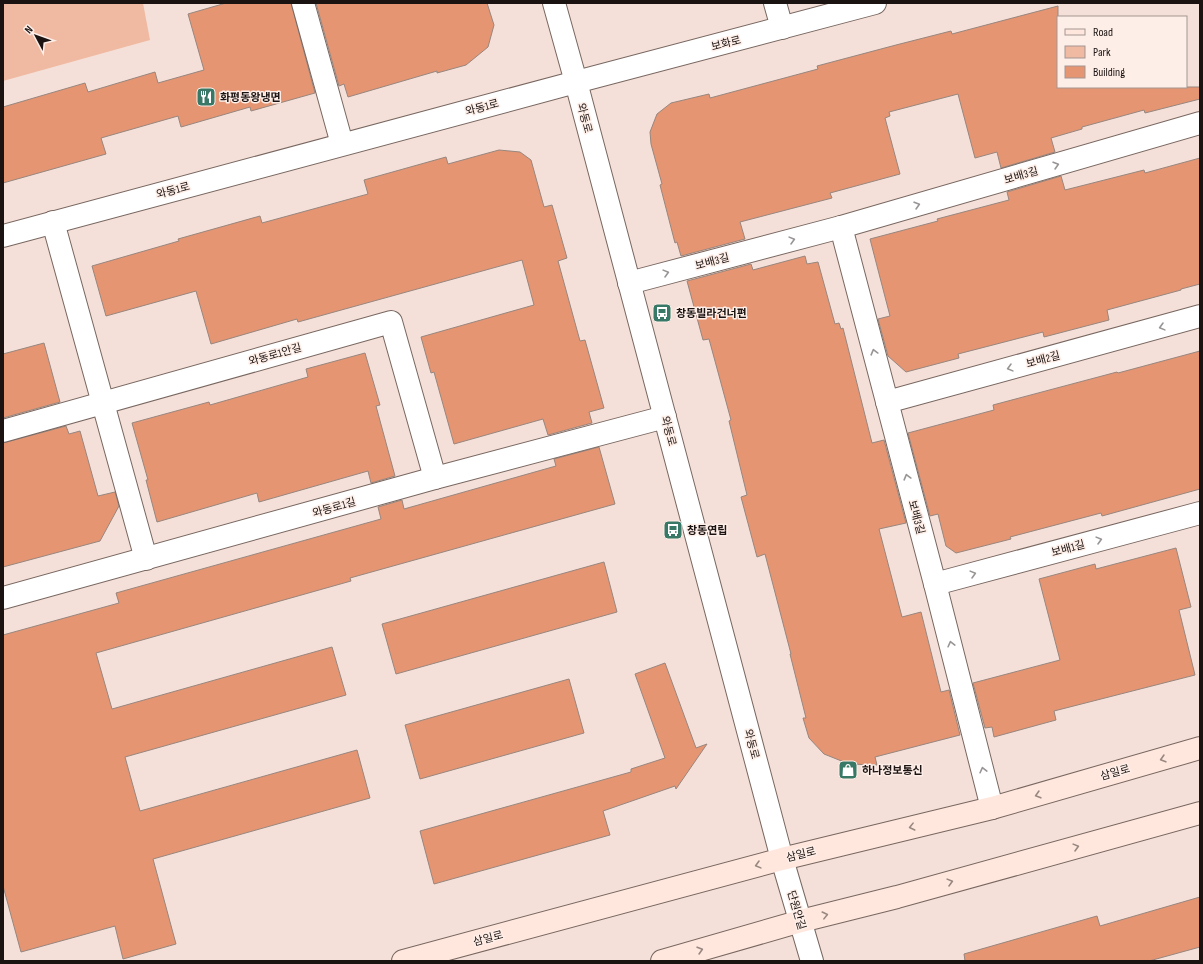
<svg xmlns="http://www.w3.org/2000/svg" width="1203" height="964" viewBox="0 0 1203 964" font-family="'Sofia Sans Condensed','Noto Sans KR',sans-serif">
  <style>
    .green { fill: #f0b9a2 }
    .building { fill: #e69572; stroke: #98867e }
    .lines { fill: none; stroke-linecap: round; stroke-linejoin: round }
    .minor-casing { stroke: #786760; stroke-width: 24 }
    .tertiary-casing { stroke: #786760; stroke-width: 24 }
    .secondary-casing { stroke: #786760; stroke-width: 24 }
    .minor { stroke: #fff; stroke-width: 22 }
    .tertiary { stroke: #fff; stroke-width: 22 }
    .secondary { stroke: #ffe7dd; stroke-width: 22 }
    .oneway { stroke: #989594 }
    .oneway2 { stroke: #988881 }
    .labels { text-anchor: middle; stroke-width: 3; stroke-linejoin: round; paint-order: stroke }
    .street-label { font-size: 11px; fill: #1a1311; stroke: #feeee8 }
    .poi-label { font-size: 11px; font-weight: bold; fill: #1a1311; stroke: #feeee8; text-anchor: start }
  </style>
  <rect width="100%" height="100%" fill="#f4e0d8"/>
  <polygon class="green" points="3,3 143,3 150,40 3,81"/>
  <g class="building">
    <polygon points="226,3 291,3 315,93 251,111 250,107 181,127 178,116 101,138 106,154 3,183 3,107 85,83 88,92 155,72 158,83 204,70 188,14"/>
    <polygon points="316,3 487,3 494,25 488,47 466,65 437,73 437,71 348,97 344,84 339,86"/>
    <polygon points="1058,6 1058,87 1200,87 1200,99 1145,113 1144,110 1082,127 1082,129 1051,138 1055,152 1001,168 997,152 975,158 958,94 889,112 890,116 885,118 900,174 830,193 832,198 740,222 745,239 681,256 677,242 675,243 660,185 662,184 651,144 650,132 657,114 671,103 709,94 710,98 818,69 817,66 896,45 951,31 952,34"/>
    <polygon points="499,150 520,152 531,160 544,207 552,205 567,258 558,261 580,341 585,340 604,408 589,412 592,423 548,435 543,419 454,444 434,372 431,373 421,337 534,305 522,260 298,322 297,319 211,344 196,291 106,316 92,266 179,241 178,239 260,216 262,223 368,194 364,180 446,157 448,164"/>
    <polygon points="1200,158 1200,284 1181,289 1181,290 1107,310 1109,320 1044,337 1043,332 958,354 959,358 906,372 888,356 878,319 890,316 870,239 938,221 937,219 1009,200 1007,192 1061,176 1065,190 1144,170 1145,173"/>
    <polygon points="805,256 807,264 818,262 835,324 839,323 841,329 843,328 872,443 884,440 906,523 879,529 902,617 921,612 941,692 949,690 960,735 875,757 877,765 849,764 824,754 809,738 803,718 806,718 790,654 791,654 765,554 757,557 741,497 747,495 729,421 731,420 709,339 703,340 687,281 751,264 753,270"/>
    <polygon points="44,343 60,402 3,418 3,354"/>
    <polygon points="1200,351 1200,489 1102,516 1101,513 1010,537 1011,539 956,553 946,546 938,514 930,516 908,433 994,410 993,405 1117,372 1118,373"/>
    <polygon points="365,353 380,405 376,406 395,476 371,483 368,471 259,502 257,493 157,522 146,480 148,480 132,423 209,402 210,405 308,377 306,369"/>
    <polygon points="66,426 69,434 80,431 98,496 115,492 119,506 100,541 3,567 3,443"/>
    <polygon points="599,447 615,504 350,578 351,581 96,653 112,709 332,647 346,695 125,757 140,811 357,750 370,798 153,859 176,944 123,959 115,926 21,952 3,886 3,635 119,603 116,593 381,519 378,507 402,500 404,509 556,466 554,459"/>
    <polygon points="1176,548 1191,607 1179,610 1195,675 1054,711 1056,720 994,737 992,727 985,728 973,683 1060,660 1039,579 1095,564 1096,569"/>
    <polygon points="604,562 617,612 396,674 382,624"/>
    <polygon points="665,663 696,748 707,744 676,789 675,786 603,811 610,835 434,884 420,831 631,772 631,769 665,758 635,674"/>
    <polygon points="569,679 584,733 420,779 405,725"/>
    <polygon points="1200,897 1200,947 1149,961 965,961 964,954 1097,916 1100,926"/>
  </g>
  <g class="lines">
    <defs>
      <g id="minor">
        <polyline points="303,3 342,144"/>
        <polyline points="775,3 782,28"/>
        <polyline points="53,222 146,559"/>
        <polyline points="841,227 935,584 992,808"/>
        <polyline points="629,283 841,227 1200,123"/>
        <polyline points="887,402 1200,316"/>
        <polyline points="3,431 391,322 435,478"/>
        <polyline points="935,584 1200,513"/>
        <polyline points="3,598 435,478 665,417"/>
        <polyline points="782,859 812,961"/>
      </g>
      <g id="tertiary">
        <polyline points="554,3 576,82 782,859"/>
        <polyline points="3,236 576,82 875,3"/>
      </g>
      <g id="secondary">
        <polyline points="403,961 782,859 992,808 1200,748"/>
        <polyline points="662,961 801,921 897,897 1200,813"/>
      </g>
    </defs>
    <use href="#minor" class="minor-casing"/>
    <use href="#tertiary" class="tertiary-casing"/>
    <use href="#secondary" class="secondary-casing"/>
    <use href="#minor" class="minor"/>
    <use href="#tertiary" class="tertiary"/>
    <use href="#secondary" class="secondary"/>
  </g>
  <defs><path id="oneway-chevron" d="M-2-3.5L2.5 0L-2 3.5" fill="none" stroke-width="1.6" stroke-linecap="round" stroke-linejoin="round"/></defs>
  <g class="oneway">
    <use href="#oneway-chevron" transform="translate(1056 165) rotate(-16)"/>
    <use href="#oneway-chevron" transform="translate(917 205) rotate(-16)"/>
    <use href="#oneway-chevron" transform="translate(792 240) rotate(-15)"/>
    <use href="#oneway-chevron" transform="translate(666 273) rotate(-15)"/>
    <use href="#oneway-chevron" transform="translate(1162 327) rotate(165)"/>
    <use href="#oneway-chevron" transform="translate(874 352) rotate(-105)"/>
    <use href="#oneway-chevron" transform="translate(1010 368) rotate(165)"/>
    <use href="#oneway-chevron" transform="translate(907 477) rotate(-105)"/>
    <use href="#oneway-chevron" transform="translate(1099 540) rotate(-15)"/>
    <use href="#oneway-chevron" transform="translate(973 574) rotate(-15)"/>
    <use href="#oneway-chevron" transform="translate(951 644) rotate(-104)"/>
    <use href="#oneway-chevron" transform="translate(983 770) rotate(-104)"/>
  </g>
  <g class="oneway2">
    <use href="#oneway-chevron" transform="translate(1163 759) rotate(164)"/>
    <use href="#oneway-chevron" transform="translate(1038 795) rotate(164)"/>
    <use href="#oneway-chevron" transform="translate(912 827) rotate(166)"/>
    <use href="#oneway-chevron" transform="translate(1076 847) rotate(-15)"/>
    <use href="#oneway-chevron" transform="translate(758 865) rotate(165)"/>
    <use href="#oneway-chevron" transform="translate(950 882) rotate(-15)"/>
    <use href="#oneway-chevron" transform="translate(825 915) rotate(-14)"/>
    <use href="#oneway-chevron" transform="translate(700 950) rotate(-16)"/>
  </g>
  <defs>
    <symbol id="restaurant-square" viewBox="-11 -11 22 22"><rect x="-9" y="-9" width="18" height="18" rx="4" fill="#387867" stroke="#feeee8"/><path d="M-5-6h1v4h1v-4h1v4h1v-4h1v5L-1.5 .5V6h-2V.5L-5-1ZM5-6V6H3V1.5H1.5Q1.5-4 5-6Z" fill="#fff"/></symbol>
    <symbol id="bus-square" viewBox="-11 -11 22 22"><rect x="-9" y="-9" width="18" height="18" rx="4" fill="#387867" stroke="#feeee8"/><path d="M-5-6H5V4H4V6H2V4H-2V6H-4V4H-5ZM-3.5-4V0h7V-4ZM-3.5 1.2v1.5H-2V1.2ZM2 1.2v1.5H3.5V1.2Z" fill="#fff"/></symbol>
    <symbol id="shop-square" viewBox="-11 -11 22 22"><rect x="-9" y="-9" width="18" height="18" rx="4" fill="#387867" stroke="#feeee8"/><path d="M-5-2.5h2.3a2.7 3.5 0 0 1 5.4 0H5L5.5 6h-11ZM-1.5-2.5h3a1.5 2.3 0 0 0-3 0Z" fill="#fff"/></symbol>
  </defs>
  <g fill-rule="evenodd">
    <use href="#restaurant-square" x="195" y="86" width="22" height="22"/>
    <use href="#bus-square" x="651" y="302" width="22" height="22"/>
    <use href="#bus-square" x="662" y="519" width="22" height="22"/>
    <use href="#shop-square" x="837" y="759" width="22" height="22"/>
  </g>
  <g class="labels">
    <g class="street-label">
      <text transform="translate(726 43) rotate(-14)" y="4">보화로</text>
      <text transform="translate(482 107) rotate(-15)" y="4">와동1로</text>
      <text transform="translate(585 118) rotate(75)" y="4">와동로</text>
      <text transform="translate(1021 175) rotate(-16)" y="4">보배3길</text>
      <text transform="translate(173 190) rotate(-15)" y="4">와동1로</text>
      <text transform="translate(712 261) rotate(-15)" y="4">보배3길</text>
      <text transform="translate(275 354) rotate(-16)" y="4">와동로1안길</text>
      <text transform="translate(1043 359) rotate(-15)" y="4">보배2길</text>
      <text transform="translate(669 431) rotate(75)" y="4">와동로</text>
      <text transform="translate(334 507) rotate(-16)" y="4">와동로1길</text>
      <text transform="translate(917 517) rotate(75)" y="4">보배3길</text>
      <text transform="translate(1068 548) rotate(-15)" y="4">보배1길</text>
      <text transform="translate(752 744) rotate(75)" y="4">와동로</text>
      <text transform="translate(1115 772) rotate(-16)" y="4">삼일로</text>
      <text transform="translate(801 854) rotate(-14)" y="4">삼일로</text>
      <text transform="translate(797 910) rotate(74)" y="4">단원안길</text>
      <text transform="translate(488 938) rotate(-15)" y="4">삼일로</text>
    </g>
    <g class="poi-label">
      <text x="220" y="101">화평동왕냉면</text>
      <text x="676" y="317">창동빌라건너편</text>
      <text x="687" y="534">창동연립</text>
      <text x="862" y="774">하나정보통신</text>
    </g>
  </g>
  <rect width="1203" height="964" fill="none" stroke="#1a1311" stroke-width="8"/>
  <rect x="1057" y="16" width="130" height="72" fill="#feeee8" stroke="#a39692"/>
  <rect x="1065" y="29" width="20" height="6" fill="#ffe7dd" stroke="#a39692"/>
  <text x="1093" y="36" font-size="12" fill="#1a1311">Road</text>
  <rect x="1065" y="46" width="20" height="12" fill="#f0b9a2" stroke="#a39692"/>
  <text x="1093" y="56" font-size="12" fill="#1a1311">Park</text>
  <rect x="1065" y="66" width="20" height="12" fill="#e69572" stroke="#a39692"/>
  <text x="1093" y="76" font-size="12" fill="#1a1311">Building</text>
  <g transform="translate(36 36) rotate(311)" stroke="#feeee8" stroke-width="3" paint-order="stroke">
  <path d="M0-3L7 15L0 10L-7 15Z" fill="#1a1311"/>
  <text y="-6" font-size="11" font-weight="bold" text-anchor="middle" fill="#1a1311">N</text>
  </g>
</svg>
